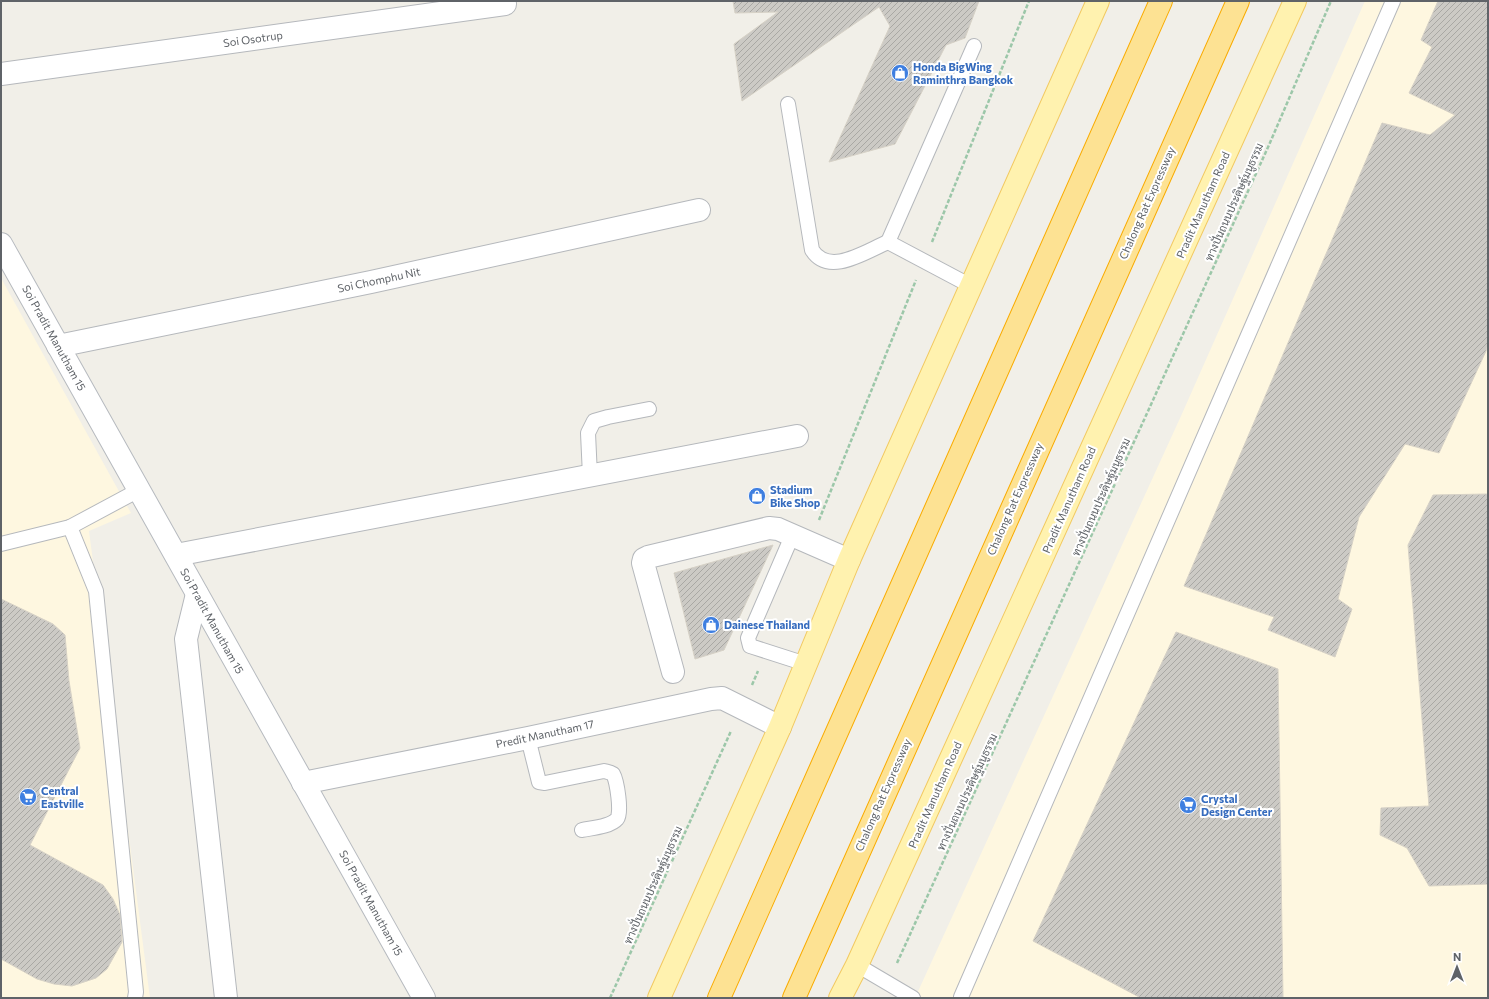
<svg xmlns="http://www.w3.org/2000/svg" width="1489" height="999" viewBox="0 0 1489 999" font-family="Commissioner,Sarabun,sans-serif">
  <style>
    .commercial { fill: #fef7e0 }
    .building { fill: url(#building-hatch); stroke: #d6d1c6 }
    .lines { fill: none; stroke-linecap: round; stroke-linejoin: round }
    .lane-casing { stroke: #b5b8bc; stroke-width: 16 }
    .street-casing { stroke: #b5b8bc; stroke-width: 24 }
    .secondary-casing { stroke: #b6babf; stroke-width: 24 }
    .primary-casing { stroke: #f2c960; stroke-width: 24 }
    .highway-casing { stroke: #f9ab00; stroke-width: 24 }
    .path { stroke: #9cc7a9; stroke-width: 2.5; stroke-dasharray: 4 2; stroke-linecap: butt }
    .lane { stroke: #fff; stroke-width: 14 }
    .street { stroke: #fff; stroke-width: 22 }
    .secondary { stroke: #fff; stroke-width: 22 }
    .primary { stroke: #fff2af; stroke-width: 22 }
    .highway { stroke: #fde293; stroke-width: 22 }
    .labels { text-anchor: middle; stroke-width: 4; stroke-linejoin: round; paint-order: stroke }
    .street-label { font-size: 11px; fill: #5f6368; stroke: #fff }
    .shop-label { font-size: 11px; font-weight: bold; fill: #366cbe; stroke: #fff; text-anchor: start }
  </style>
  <defs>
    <pattern id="building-hatch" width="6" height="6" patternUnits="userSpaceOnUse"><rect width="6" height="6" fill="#cccac5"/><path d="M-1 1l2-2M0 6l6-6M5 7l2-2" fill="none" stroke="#a9a8a4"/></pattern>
  </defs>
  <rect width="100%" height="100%" fill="#f1efe8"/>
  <g class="commercial">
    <polygon points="1365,1 1488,1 1488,998 915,998 1181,416"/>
    <polygon points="1,278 131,513 89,531 150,998 1,998"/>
  </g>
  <g class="building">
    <polygon points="733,1 979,1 965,38 946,45 895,144 829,162 890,26 879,7 742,101 734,44 778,12 735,13"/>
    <polygon points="1438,1 1488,1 1488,343 1486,351 1439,453 1405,444 1359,517 1338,599 1352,609 1335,657 1268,630 1274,617 1184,586 1382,123 1430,135 1455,115 1409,93 1432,47 1421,40"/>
    <polygon points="1488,494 1488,884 1429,886 1407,848 1380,835 1381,808 1429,806 1408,545 1433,495"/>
    <polygon points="773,545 724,650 695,659 674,573"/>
    <polygon points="1,599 53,624 65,635 69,681 80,748 30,845 103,885 113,899 120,915 122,942 107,969 96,978 72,986 54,984 37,979 1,959"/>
    <polygon points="1176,632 1278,669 1283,998 1141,998 1033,941"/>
  </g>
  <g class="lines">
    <defs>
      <g id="lane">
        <path d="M788,104L812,250C829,277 866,251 888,242"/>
        <polyline points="971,286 888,242 974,46"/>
        <polyline points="590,476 588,433 594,421 608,417 649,409"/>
        <polyline points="70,527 96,591 136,992 135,998"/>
        <polyline points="792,536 748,638 750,646 806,664"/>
        <polyline points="1,544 70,527 139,490"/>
        <path d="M528,738L539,782L545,783L604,771C608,772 610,772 613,774C617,781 622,813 617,819C610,827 591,828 582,830"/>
        <polyline points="857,965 913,998"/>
        <polyline points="961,997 1393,1"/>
      </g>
      <g id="street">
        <polyline points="1,74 505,4"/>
        <polyline points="58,346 371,282 699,210"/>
        <polyline points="176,555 797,436"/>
        <polyline points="197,594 186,639 226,998"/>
        <polyline points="673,672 643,563 644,559 648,557 769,528 778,529 849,560"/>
        <polyline points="303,783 528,738 711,699 722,698 780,727"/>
      </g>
      <polyline id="secondary" points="1,244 424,998"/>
      <g id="primary">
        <polyline points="659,998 780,727 849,560 1098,1"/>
        <polyline points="840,998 857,965 1295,1"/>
      </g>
      <g id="highway">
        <polyline points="719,998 1161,1"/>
        <polyline points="794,998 1238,1"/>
      </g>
    </defs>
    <use href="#lane" class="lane-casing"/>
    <use href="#street" class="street-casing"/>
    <use href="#secondary" class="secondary-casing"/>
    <use href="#primary" class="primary-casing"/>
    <use href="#highway" class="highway-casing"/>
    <g class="path">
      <polyline points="932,242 1029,1"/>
      <polyline points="819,520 916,280"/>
      <polyline points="752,685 758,671"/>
      <polyline points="897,963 1269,145 1331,1"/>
      <polyline points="610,998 731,731"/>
    </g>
    <use href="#lane" class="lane"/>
    <use href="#street" class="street"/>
    <use href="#secondary" class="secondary"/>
    <use href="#primary" class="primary"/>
    <use href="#highway" class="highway"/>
  </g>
  <defs>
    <symbol id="shop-disc" viewBox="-11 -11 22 22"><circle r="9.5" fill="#3f7fe0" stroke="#fff"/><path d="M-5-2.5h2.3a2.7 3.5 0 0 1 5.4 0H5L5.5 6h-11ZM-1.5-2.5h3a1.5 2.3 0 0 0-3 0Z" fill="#fff"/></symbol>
    <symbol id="supermarket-disc" viewBox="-11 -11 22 22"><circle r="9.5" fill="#3f7fe0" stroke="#fff"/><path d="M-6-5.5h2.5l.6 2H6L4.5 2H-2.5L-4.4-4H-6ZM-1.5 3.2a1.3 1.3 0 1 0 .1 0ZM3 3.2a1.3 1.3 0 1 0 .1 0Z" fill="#fff"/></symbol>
  </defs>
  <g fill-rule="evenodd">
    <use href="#shop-disc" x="890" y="63" width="20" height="20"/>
    <use href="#shop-disc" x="747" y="486" width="20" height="20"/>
    <use href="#shop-disc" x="701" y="615" width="20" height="20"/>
    <use href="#supermarket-disc" x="18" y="787" width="20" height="20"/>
    <use href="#supermarket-disc" x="1178" y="795" width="20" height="20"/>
  </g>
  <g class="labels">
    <g class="street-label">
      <text transform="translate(253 39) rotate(-8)" y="4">Soi Osotrup</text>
      <text transform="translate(1234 202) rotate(-66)" y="4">ทางปั่นถนนประดิษฐ์มนูธรรม</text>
      <text transform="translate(1147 203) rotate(-66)" y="4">Chalong Rat Expressway</text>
      <text transform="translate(1203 205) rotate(-66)" y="4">Pradit Manutham Road</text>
      <text transform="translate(379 280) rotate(-12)" y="4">Soi Chomphu Nit</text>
      <text transform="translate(54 338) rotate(61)" y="4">Soi Pradit Manutham 15</text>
      <text transform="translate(1101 497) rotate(-66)" y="4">ทางปั่นถนนประดิษฐ์มนูธรรม</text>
      <text transform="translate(1015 499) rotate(-66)" y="4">Chalong Rat Expressway</text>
      <text transform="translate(1069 500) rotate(-66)" y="4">Pradit Manutham Road</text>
      <text transform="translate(212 621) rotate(61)" y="4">Soi Pradit Manutham 15</text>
      <text transform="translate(545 734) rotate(-12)" y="4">Predit Manutham 17</text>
      <text transform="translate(967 792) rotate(-65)" y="4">ทางปั่นถนนประดิษฐ์มนูธรรม</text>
      <text transform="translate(883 795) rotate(-66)" y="4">Chalong Rat Expressway</text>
      <text transform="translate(935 795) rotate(-66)" y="4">Pradit Manutham Road</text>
      <text transform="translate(653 885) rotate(-66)" y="4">ทางปั่นถนนประดิษฐ์มนูธรรม</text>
      <text transform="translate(371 903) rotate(61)" y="4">Soi Pradit Manutham 15</text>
    </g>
    <g class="shop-label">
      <text x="913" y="71">Honda BigWing<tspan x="913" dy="13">Raminthra Bangkok</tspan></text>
      <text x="770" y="494">Stadium<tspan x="770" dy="13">Bike Shop</tspan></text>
      <text x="724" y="629">Dainese Thailand</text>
      <text x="41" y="795">Central<tspan x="41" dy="13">Eastville</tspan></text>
      <text x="1201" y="803">Crystal<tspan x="1201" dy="13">Design Center</tspan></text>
    </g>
  </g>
  <rect width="1489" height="999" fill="none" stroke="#5f6368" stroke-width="4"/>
  <g transform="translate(1457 967)" stroke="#ffffff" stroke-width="3" paint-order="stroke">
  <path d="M0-3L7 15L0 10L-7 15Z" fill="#5f6368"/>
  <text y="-6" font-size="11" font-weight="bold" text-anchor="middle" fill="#5f6368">N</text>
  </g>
</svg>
